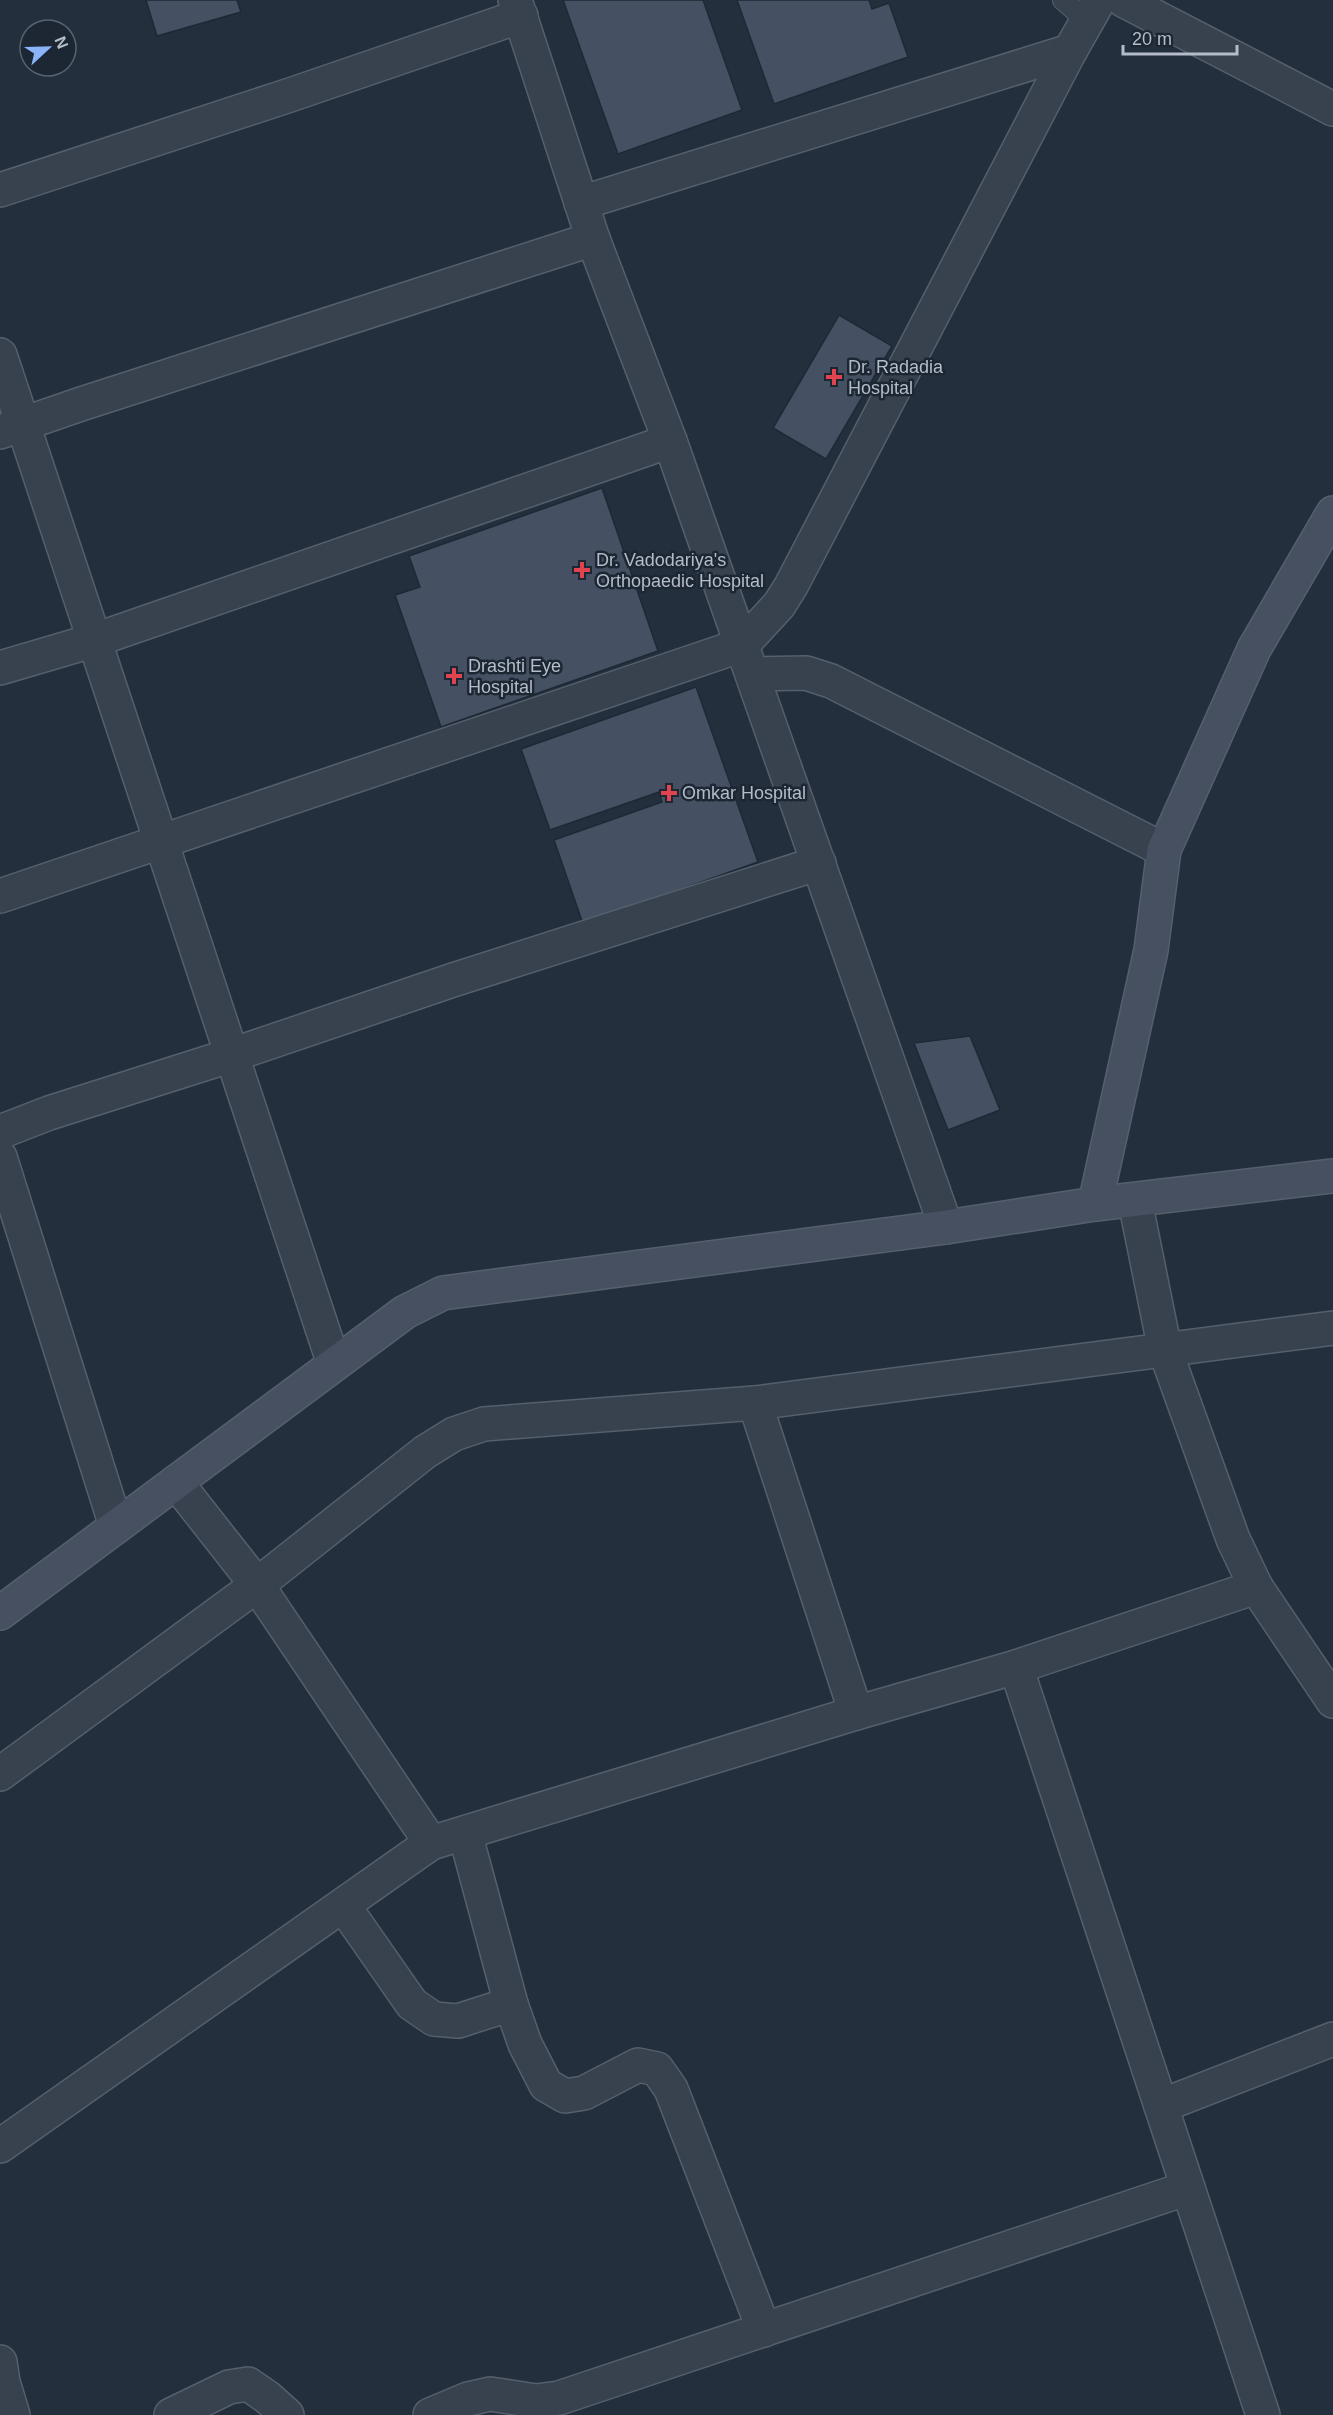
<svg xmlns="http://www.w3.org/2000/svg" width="1333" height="2415" viewBox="0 0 1333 2415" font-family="Helvetica,sans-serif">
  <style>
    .building { fill: #455162; stroke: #1f2835; stroke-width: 1.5 }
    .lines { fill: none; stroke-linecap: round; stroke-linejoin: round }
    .lane-casing { stroke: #565f6c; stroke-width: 22 }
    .street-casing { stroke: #565f6c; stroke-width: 36 }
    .secondary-casing { stroke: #565f6c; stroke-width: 36 }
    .lane { stroke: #38414e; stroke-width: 20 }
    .street { stroke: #38414e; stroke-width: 33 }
    .secondary { stroke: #465061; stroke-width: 33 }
    .health-dot { fill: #e0444e; stroke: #1d2633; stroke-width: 2 }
    .labels { text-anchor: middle; stroke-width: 5; stroke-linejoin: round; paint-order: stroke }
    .poi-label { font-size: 18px; fill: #b4bcc9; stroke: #1d2633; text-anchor: start }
  </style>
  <rect width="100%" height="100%" fill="#242f3e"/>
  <g class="building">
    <polygon points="146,0 237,0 241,12 157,36"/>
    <polygon points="563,0 703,0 742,110 618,154"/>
    <polygon points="737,0 869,0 872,9 889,3 908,57 774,104"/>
    <polygon points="839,315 892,346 826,459 773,428"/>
    <polygon points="602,488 658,651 441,727 395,595 420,587 409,556"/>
    <polygon points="696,687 758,862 583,924 554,840 662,802 659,792 550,830 521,749"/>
    <polygon points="970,1036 1000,1110 948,1130 914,1043"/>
  </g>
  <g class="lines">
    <defs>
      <polyline id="lane" points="1063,0 1087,21"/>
      <g id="street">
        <polyline points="515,0 593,239 670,441 946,1227"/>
        <polyline points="1123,0 1333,109"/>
        <polyline points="0,190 287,96 521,16"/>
        <polyline points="581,203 1070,51"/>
        <polyline points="0,355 334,1364"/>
        <polyline points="0,432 81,404 593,239"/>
        <polyline points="0,668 95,640 670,441"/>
        <polyline points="752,674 806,673 831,681 1164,850"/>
        <polyline points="0,896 742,645 779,605 791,586 1070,51 1099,0"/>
        <polyline points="0,1132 49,1113 232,1055 453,980 819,863"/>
        <polyline points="0,1157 116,1526"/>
        <polyline points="1135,1201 1165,1350 1233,1539 1256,1587"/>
        <polyline points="755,1403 856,1713"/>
        <polyline points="1016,1667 1263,2415"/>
        <polyline points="0,1774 257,1585 425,1452 454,1434 484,1424 755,1403 1333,1328"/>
        <polyline points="465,1833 511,2004 525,2044 546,2085 565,2096 584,2093 638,2065 657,2069 671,2089 764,2330"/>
        <polyline points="431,1843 856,1713 1016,1667 1256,1587 1333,1701"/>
        <polyline points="343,1905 412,2004 434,2019 458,2021 511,2004"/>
        <polyline points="1161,2106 1333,2039"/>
        <polyline points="0,2146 431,1843 257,1585 176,1482"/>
        <polyline points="0,2362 3,2382 13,2415"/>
        <polyline points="171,2415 229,2387 248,2384 267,2397 287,2415"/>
        <polyline points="430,2415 468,2399 490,2394 536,2401 559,2398 1188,2188"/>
      </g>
      <g id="secondary">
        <polyline points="1095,1204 1151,950 1164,850 1254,649 1333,513"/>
        <polyline points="0,1613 405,1312 443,1293 946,1227 1095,1204 1333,1176"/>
      </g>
    </defs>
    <use href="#lane" class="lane-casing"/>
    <use href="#street" class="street-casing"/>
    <use href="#secondary" class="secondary-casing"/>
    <use href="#lane" class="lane"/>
    <use href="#street" class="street"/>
    <use href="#secondary" class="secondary"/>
  </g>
  <g class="health-dot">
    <path d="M831 368h6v6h6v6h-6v6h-6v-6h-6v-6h6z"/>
    <path d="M579 561h6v6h6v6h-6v6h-6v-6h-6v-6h6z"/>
    <path d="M451 667h6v6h6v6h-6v6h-6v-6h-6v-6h6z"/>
    <path d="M666 784h6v6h6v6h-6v6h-6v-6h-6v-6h6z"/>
  </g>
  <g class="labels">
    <g class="poi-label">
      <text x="848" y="373">Dr. Radadia<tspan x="848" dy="21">Hospital</tspan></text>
      <text x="596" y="566">Dr. Vadodariya's<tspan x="596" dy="21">Orthopaedic Hospital</tspan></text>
      <text x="468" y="672">Drashti Eye<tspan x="468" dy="21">Hospital</tspan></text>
      <text x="682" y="799">Omkar Hospital</text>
    </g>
  </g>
  <g transform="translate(48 48) rotate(68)"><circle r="28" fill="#1d2633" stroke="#59626f" stroke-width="1.5"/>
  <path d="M0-4.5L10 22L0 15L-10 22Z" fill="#8ab4f8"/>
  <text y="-9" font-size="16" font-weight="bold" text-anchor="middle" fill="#b4bcc9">N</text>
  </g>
  <path d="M1123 45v9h114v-9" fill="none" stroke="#b4bcc9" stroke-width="3"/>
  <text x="1132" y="45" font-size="18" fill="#b4bcc9" stroke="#1d2633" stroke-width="4.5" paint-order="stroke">20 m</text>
</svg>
